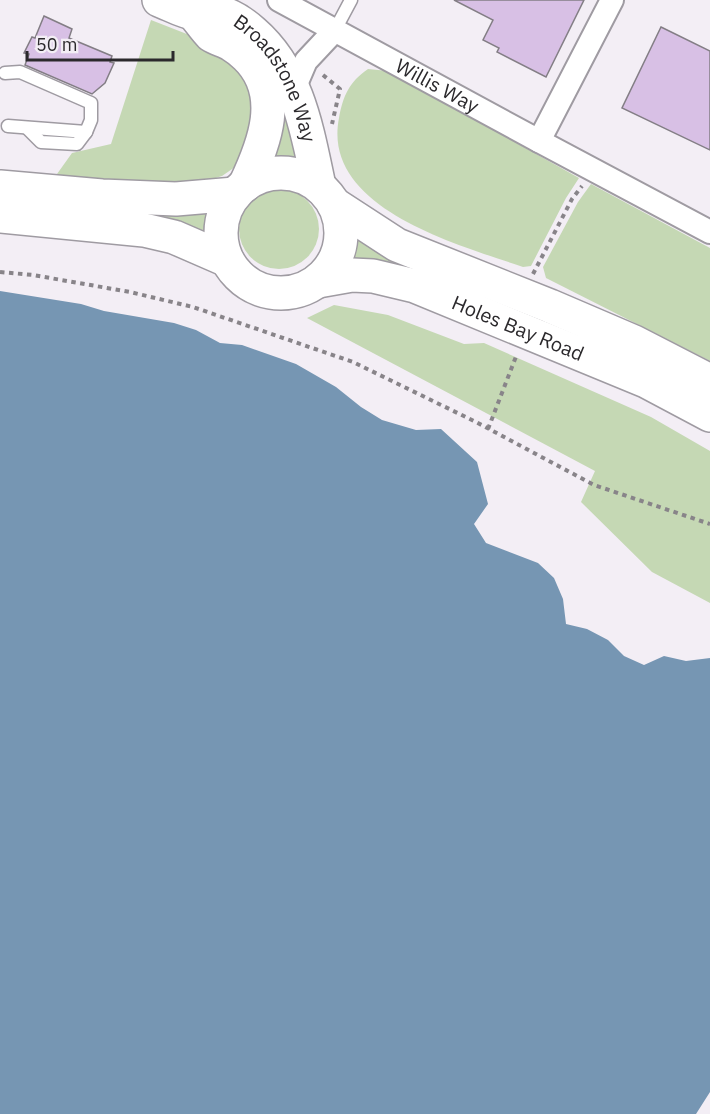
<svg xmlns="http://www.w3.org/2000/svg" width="710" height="1114" viewBox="0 0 710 1114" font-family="'IBM Plex Sans',sans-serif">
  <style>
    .green { fill: #c5d8b4 }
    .water { fill: #7696b3 }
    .building { fill: #d8c0e5; stroke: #837e85; stroke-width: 1.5 }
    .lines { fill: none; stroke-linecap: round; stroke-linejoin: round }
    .service-casing { stroke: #9f9ba2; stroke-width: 15 }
    .minor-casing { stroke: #9f9ba2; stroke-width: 26 }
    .primary-casing { stroke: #9f9ba2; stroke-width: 36 }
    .trunk-casing { stroke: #9f9ba2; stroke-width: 36 }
    .path { stroke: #888489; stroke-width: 4; stroke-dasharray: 4.5 4.5; stroke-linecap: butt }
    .service { stroke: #fff; stroke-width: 12 }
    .minor { stroke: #fff; stroke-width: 22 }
    .primary { stroke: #fff; stroke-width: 33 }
    .trunk { stroke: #fff; stroke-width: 33 }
    .labels { text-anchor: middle; stroke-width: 6; stroke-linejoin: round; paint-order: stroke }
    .street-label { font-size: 20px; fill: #2b292c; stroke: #f3eef5 }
  </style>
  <rect width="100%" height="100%" fill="#f3eef5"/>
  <g class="green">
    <polygon points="151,20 215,45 231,55 259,98 238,165 222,176 200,183 52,181 72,153 111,144"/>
    <path d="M368,69L388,71L579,178L566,198L531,266L523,267C460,245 321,209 339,118C343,96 349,82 368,69Z"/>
    <polygon points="276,72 298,159 289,156 266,157 273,142"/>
    <polygon points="591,184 710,248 710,361 546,278 543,267 578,202"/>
    <circle cx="279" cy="229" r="40"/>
    <polygon points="209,210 205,227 206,237 126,212"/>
    <polygon points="352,231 426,271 343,265 348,254"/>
    <polygon points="334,305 388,315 464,344 484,343 651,417 710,451 710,603 652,572 581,502 595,471 307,318"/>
  </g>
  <polygon class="water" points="0,291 81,304 104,311 174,323 196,330 220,343 242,345 296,364 336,387 361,407 382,420 416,430 441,429 477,462 488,504 474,524 486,543 538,563 554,578 563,599 566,624 587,629 608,640 624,656 644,665 664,656 686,661 710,658 710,1092 696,1114 0,1114"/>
  <g class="building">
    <polygon points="454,0 584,0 546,77 497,52 499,48 483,40 493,20"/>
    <polygon points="44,16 72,29 69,38 112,56 110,62 114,63 105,83 92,94 25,65 29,54 24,53 32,37 35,38"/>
    <polygon points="661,27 710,51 710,150 622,108"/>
  </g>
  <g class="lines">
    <defs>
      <g id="service">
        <polyline points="335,30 351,0"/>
        <polyline points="5,73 20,72 91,103 91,120 86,132 8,126"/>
        <polyline points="27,128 41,142 77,144 86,132"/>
      </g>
      <g id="minor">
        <path id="s1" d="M279,0L539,141L612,0"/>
        <polyline points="294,89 306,61 335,30"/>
        <polyline points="539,141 710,232"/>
      </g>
      <g id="primary">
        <path id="s2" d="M159,0C170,4 183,12 194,13C203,15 213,10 221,13C233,16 244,24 253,32C298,71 307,130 319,186"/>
        <path d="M193,13C199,20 205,29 211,35C217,39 226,41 232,45C237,48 242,52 246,56C285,93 264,145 245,185"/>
      </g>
      <g id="trunk">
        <circle cx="281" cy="233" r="60"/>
        <polyline points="0,187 102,196 176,199 235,194"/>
        <polyline points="334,204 397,245 550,306 634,342 710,381"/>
        <polyline points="0,216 144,230 174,237 227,260"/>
        <path id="s3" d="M318,281L352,275L373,276L415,286L646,381L710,415"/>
      </g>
    </defs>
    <use href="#service" class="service-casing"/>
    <use href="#minor" class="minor-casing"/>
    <use href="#primary" class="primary-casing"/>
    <use href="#trunk" class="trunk-casing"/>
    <g class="path">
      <polyline points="323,75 340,89 332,124"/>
      <polyline points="0,272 33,275 130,292 193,307 353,362 476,422 594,485 710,524"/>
      <polyline points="533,274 572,199 582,186"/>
      <polyline points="488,429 517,354"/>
    </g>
    <use href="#service" class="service"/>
    <use href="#minor" class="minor"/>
    <use href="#primary" class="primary"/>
    <use href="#trunk" class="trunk"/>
  </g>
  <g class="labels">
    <g class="street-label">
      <text dy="7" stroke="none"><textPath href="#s2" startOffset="154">Broadstone Way</textPath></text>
      <text dy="7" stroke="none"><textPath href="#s1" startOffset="180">Willis Way</textPath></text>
      <text dy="7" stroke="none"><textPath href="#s3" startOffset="210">Holes Bay Road</textPath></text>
    </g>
  </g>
  <path d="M27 51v9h146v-9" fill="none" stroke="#2b292c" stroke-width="3"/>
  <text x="36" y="51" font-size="18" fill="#2b292c" stroke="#f3eef5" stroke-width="4.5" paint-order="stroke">50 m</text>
</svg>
